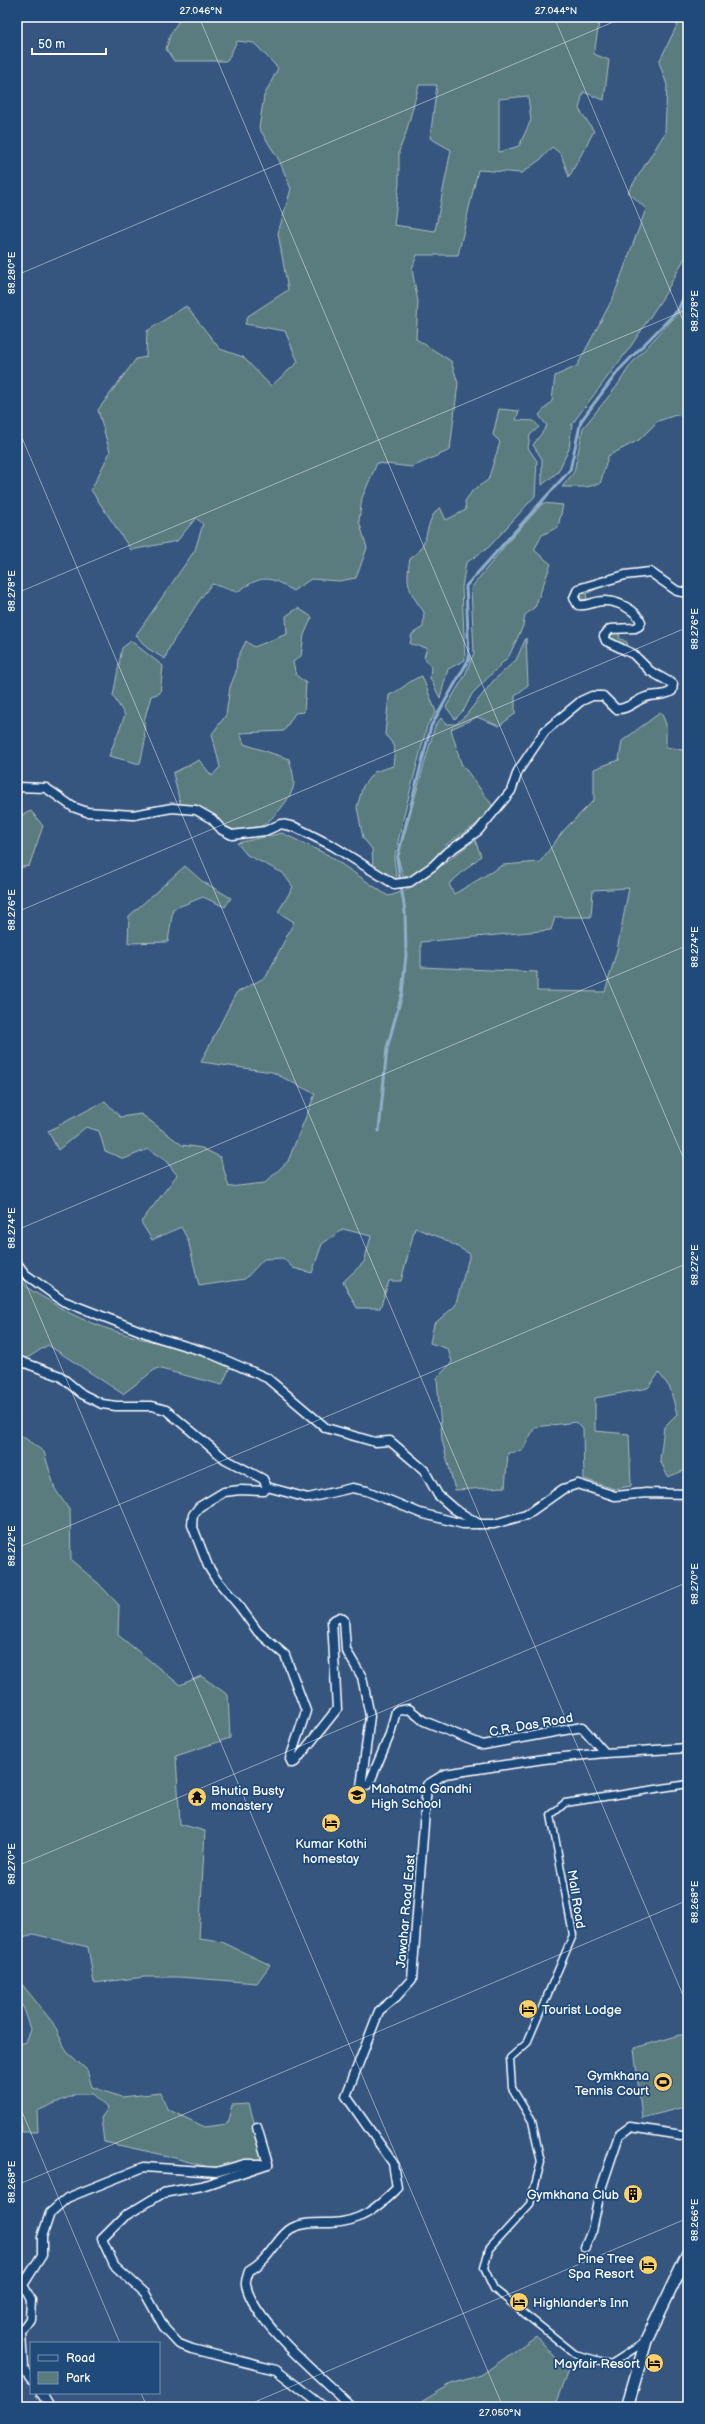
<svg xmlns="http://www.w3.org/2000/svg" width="705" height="2424" viewBox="0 0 705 2424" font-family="'Balsamiq Sans',sans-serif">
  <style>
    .green { fill: #5a7b7f; stroke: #acbdbf; fill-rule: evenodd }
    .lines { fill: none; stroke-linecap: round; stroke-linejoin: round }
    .stream { stroke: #90afc8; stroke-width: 3 }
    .pedestrian-casing { stroke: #fff; stroke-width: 9 }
    .minor-casing { stroke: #fff; stroke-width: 11 }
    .secondary-casing { stroke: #fff; stroke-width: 14 }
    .pedestrian { stroke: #1f4a7a; stroke-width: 6 }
    .minor { stroke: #1f4a7a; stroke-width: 8 }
    .secondary { stroke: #1f4a7a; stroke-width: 11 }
    .ticks { fill: none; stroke: #fff; stroke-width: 1; stroke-opacity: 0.45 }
    .labels { text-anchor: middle; stroke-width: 3.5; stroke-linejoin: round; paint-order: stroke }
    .street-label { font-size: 13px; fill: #fff; stroke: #1f4a7a }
    .poi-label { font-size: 13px; fill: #fff; stroke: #1f4a7a; text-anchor: start }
    .neatline { fill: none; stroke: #fff; stroke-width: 1.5 }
    .ticks-label { font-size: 10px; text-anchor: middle; fill: #fff }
  </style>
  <rect width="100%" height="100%" fill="#365680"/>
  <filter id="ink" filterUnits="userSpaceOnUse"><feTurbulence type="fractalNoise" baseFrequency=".025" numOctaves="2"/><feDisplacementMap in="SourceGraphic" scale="8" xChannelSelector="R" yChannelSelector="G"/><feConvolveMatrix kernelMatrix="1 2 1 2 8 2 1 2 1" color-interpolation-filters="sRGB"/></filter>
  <g filter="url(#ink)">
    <g class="green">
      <path d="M181,17H600L594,54L609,60L604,100L583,92L579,109L594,131L569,177L561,154L552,147L541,159L522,173L478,170L458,255H417L412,269L418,302L416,339L451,361L458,383L450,450L412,467L377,463L362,498L359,521L367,548L356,578L339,581L311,579L293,591C269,575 262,575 237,592L212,584C200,598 193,610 183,626C176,637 169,645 165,659L147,648L136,635L195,550L203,524L196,518L177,541L131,550L91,490L110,452L98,410L136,359L146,357L147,331L186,306L220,349L243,357L271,386L298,362L285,331L245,324L248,316L288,290L278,233L291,189L279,160L259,128L264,96L278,68L254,43L237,41L227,61H174L166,49L170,35ZM419,85H437L430,138L451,150L435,231L394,225L399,183V151L406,133ZM528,96L531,120L519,146L499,152V99Z"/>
      <polygon points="681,17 688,17 688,252 665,294 631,346 572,424 569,449 558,472 542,485 542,459 533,445 547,426 539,415 552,401 555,376 577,366 613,298 646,209 628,192 665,133 667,85 659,62"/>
      <polygon points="688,297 688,425 679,414 658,421 639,440 608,456 600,484 586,487 562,487 574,472 583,428 617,386 631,364 684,307"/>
      <path d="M499,409L519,411L516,420L534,421L539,427L530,435L528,448L537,461L535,496L489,547L466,563L462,587L465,660L448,669L440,698L430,678L431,667L424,657L427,648L410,644L412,634L423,627L424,612C409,592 405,584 410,559C434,540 421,525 440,507L446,520L466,510L465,501L473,490L488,480L500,442L493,435Z"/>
      <polygon points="543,503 563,505 558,527 542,535 534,550 551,564 535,607 525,615 523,626 509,656 472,694 464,710 455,719 446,707 465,675 474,653 471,588 507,543"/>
      <polygon points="600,587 586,594 587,598 585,600 579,598 582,591"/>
      <path d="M298,608L312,617L304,635L301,656L293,662L296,675L306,683L304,712L295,713L284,731L240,733L244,744L289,759C291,766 294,776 294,783C293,798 271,822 258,828C251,832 238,833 231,831C210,826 217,803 181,807L173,773L199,760L212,776L220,767L212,734L226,715L230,687L236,672L237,659L246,641L254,647L287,634L286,616Z"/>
      <polygon points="613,631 620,633 619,638 627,642 628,648 612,641 609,638"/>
      <polygon points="526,638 528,685 515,696 515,714 499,726 477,717 451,729 461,763 493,806 477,824 448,843 426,867 412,876 403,877 398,857 435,726 441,718 446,724 456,724 466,715 494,680 516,660"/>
      <polygon points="131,641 163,666 160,693 151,696 144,721 145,741 140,764 109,756 125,715 113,696 122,648"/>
      <path d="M422,676L436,712L427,726L404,815L394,860L397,879L391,880L373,867L372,849L363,838L357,807L363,786L374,772L393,766L395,747L385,734L389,695C404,689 407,681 422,676Z"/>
      <path d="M661,712L666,724V747L688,751V1469L668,1477L660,1460L664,1427L677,1414L670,1388L659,1373L648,1388L595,1398V1431L629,1434L631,1486L614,1489L584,1479L583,1429L576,1422L535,1427L522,1451L508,1453L505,1487L455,1490L442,1440L437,1378L452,1362L448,1349L430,1343L434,1324L455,1306L470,1254L442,1238L415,1228L401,1281H389L380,1308H357L343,1282L364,1262L371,1236L343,1229L322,1244L312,1273L293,1268L283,1258L264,1259L245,1279L199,1286L188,1240L181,1227L152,1240L141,1222L177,1175L166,1161L148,1149L124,1159L105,1151L99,1131L86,1127L58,1150L48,1131L105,1101L120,1117L141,1114L182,1145L202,1148L220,1157L229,1187L265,1183L288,1161L315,1094L272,1072L201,1062L236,993L266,977L294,922L278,912L293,887L283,873L247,855L237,843L282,833L328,855L388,896C411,893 454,855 475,840L481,856L449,884L454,894L503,865L540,862L564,830L594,800V769L619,760L622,741ZM629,888L617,950L605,992L537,991V972L421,967V942L551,930L555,917H591L593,890Z"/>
      <polygon points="31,811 43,826 29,866 17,868 17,817"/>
      <polygon points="185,866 202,881 231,898 225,907 203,897 173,909 168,942 128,943 129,916"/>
      <path d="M17,1268C20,1274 23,1282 27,1287C33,1292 41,1296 48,1300C105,1339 170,1340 231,1365L222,1385L157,1368L123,1394L48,1345L24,1360L17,1355Z"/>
      <polygon points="17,1383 20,1389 18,1433 44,1452 55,1489 70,1511 71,1560 98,1583 119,1605 118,1635 180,1685 201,1676 228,1695 230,1738 176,1756 180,1824 205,1831 199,1939 222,1942 270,1965 257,1983 179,1977 145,1977 94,1983 88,1947 33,1934 17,1941"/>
      <polygon points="17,1978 53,2023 67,2052 87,2070 92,2087 121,2097 161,2093 167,2109 205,2127 227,2124 232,2105 249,2104 265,2160 243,2161 215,2169 164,2155 104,2142 101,2118 108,2108 93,2094 76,2094 37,2111 38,2132 22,2132 17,2112 17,2045 26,2042 31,2029 24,2009 17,1998"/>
      <polygon points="684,2034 688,2057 688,2106 642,2118 634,2048"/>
      <polygon points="536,2336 568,2371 554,2407 413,2407 451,2384 481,2375"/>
    </g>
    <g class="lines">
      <polyline class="stream" points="379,1131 387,1048 402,994 406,955 405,912 397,859 431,726 469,659 466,586 570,470 581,421 619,370 678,310 688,287"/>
      <defs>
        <polyline id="pedestrian" points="645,2342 611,2364 575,2354 494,2289 484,2268 489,2249 530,2204 541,2162 532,2121 512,2088 510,2058 527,2043 573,1935 551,1815 565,1803 688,1784"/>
        <g id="minor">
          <path d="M17,787L46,788L73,807L87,812L133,815L172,808L196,810L212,819L222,830L232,835L265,831L281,824L295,827L333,846L394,884L410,882L433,866L445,854L478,831L511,791L518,771L545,731L581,701L592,696H603L616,709C628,710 636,700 646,697C655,694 663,697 672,691L673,684L650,671L633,654L606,641L604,636L610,629L635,628L639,626L641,622C637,610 616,600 603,601C594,601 587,607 578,605L574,598L578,589L625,575L650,572L677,591L688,593"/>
          <polyline points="17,1263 25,1274 63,1301 156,1337 209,1353 267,1378 326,1428 375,1442 390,1441 424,1470 438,1495 454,1509 479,1524 494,1524 526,1515 563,1489 578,1484 615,1496 646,1493 688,1494"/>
          <polyline points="17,1360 60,1376 82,1394 102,1404 116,1406 152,1406 166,1410 225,1459 263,1479 267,1487 264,1491 240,1490 224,1492 199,1507 193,1515 192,1525 208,1566 216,1579 240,1607 258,1632 285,1655 306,1711 290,1759 292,1763 295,1762 337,1709 332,1621 340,1617 344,1620 346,1650 362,1677 370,1716 361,1787 369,1784 390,1734 396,1711 409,1709 424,1721 483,1745 582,1727 605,1753 688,1748"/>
          <polyline points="267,1487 308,1498 352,1488 367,1491 420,1513 463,1524 479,1524"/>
          <polyline points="257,2127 268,2164"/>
          <polyline points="268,2164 202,2186 163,2193 125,2216 102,2239 114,2265 145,2293 165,2329 179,2344 192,2349 276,2370 324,2407"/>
          <polyline points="585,2247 592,2230 600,2192 619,2135 630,2127 688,2136"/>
          <polyline points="31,2379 23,2368 21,2332 30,2319 31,2300 23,2285 42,2255 42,2237 50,2213 67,2198 144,2167 216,2172 245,2164 260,2164"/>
          <polyline points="41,2393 50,2407"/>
          <path d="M352,2407C324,2380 254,2323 246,2285C245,2281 248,2275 249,2271C270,2260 278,2235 292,2228C304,2222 318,2223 331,2223C361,2222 377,2208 397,2188L393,2163L346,2096L379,2011L396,1997L412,1979L427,1785L445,1774L544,1759L605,1753"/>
        </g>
        <polyline id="secondary" points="627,2407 646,2341 688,2253"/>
      </defs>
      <use href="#pedestrian" class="pedestrian-casing"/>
      <use href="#minor" class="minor-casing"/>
      <use href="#secondary" class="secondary-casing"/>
      <use href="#pedestrian" class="pedestrian"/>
      <use href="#minor" class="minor"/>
      <use href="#secondary" class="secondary"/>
    </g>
  </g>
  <path class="ticks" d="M199,17L688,1169M554,17L688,332M17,275L625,17M17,426L688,2007M17,593L688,309M17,912L688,627M17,1230L688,945M17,1263L503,2407M17,1548L688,1263M17,1866L688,1582M17,2100L120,2343M17,2185L688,1900M141,2393L147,2407M243,2407L688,2218"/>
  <defs>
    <symbol id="school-disc" viewBox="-11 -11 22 22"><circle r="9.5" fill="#ffd166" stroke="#1f4a7a"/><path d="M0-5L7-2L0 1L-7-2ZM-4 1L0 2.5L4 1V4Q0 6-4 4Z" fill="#111"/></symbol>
    <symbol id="temple-disc" viewBox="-11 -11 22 22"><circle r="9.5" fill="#ffd166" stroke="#1f4a7a"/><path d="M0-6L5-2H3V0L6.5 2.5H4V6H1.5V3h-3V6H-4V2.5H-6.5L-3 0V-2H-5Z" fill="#111"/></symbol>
    <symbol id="hotel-disc" viewBox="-11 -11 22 22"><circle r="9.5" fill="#ffd166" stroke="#1f4a7a"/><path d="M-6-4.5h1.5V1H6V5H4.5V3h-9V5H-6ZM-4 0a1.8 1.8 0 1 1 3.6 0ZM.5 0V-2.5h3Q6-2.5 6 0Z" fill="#111"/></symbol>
    <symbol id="stadium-disc" viewBox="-11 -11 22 22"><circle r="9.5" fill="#ffd166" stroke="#1f4a7a"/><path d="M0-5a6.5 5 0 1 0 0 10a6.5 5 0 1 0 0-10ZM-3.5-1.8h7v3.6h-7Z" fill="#111"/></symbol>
    <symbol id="building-disc" viewBox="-11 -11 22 22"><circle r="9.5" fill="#ffd166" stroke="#1f4a7a"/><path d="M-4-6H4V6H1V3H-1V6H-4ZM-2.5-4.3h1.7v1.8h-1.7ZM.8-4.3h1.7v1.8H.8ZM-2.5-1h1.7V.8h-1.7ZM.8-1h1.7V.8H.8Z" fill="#111"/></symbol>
  </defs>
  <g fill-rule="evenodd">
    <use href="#school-disc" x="346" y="1784" width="22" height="22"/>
    <use href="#temple-disc" x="186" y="1786" width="22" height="22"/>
    <use href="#hotel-disc" x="320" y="1812" width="22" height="22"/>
    <use href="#hotel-disc" x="517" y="1998" width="22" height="22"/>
    <use href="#stadium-disc" x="652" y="2071" width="22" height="22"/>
    <use href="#building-disc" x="622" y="2183" width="22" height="22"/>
    <use href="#hotel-disc" x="637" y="2254" width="22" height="22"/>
    <use href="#hotel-disc" x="508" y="2291" width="22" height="22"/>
    <use href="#hotel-disc" x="643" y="2352" width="22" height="22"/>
  </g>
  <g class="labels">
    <g class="street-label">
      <text transform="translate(531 1724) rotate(-10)" y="5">C.R. Das Road</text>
      <text transform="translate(577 1899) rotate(81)" y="5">Mall Road</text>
      <text transform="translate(405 1911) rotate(-85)" y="5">Jawahar Road East</text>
    </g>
    <g class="poi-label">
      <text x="371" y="1793">Mahatma Gandhi<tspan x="371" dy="15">High School</tspan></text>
      <text x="211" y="1795">Bhutia Busty<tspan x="211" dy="15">monastery</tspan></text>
      <text x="331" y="1848" text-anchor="middle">Kumar Kothi<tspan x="331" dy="15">homestay</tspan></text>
      <text x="542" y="2014">Tourist Lodge</text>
      <text x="649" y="2080" text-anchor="end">Gymkhana<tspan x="649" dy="15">Tennis Court</tspan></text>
      <text x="619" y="2199" text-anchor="end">Gymkhana Club</text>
      <text x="634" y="2263" text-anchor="end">Pine Tree<tspan x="634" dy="15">Spa Resort</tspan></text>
      <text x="533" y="2307">Highlander's Inn</text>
      <text x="640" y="2368" text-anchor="end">Mayfair Resort</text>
    </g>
  </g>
  <rect width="705" height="2424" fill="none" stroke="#1f4a7a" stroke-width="44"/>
  <rect x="30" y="2342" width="130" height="52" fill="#1f4a7a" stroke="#7992af"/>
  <rect x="38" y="2355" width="20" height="6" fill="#1f4a7a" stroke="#7992af"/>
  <text x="66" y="2362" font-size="12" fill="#ffffff">Road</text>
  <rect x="38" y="2372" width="20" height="12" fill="#5a7b7f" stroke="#7992af"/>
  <text x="66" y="2382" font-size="12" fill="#ffffff">Park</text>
  <path d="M32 48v6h74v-6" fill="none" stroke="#ffffff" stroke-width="2"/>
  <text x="38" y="48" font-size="12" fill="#ffffff" stroke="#1f4a7a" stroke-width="3" paint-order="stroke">50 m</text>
  <rect x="22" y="22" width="661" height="2380" class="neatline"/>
  <g class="ticks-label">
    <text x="201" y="14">27.046°N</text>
    <text x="556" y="14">27.044°N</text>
    <text transform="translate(11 273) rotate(-90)" y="4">88.280°E</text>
    <text transform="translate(694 311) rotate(-90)" y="4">88.278°E</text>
    <text transform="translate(11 591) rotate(-90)" y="4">88.278°E</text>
    <text transform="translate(694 629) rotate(-90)" y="4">88.276°E</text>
    <text transform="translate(11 910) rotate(-90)" y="4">88.276°E</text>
    <text transform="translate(694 947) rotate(-90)" y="4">88.274°E</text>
    <text transform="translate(11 1228) rotate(-90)" y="4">88.274°E</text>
    <text transform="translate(694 1265) rotate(-90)" y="4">88.272°E</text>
    <text transform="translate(11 1546) rotate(-90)" y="4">88.272°E</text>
    <text transform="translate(694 1584) rotate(-90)" y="4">88.270°E</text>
    <text transform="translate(11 1864) rotate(-90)" y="4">88.270°E</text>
    <text transform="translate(694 1902) rotate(-90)" y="4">88.268°E</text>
    <text transform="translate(11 2182) rotate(-90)" y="4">88.268°E</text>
    <text transform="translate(694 2220) rotate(-90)" y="4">88.266°E</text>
    <text x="500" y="2416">27.050°N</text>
  </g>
</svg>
